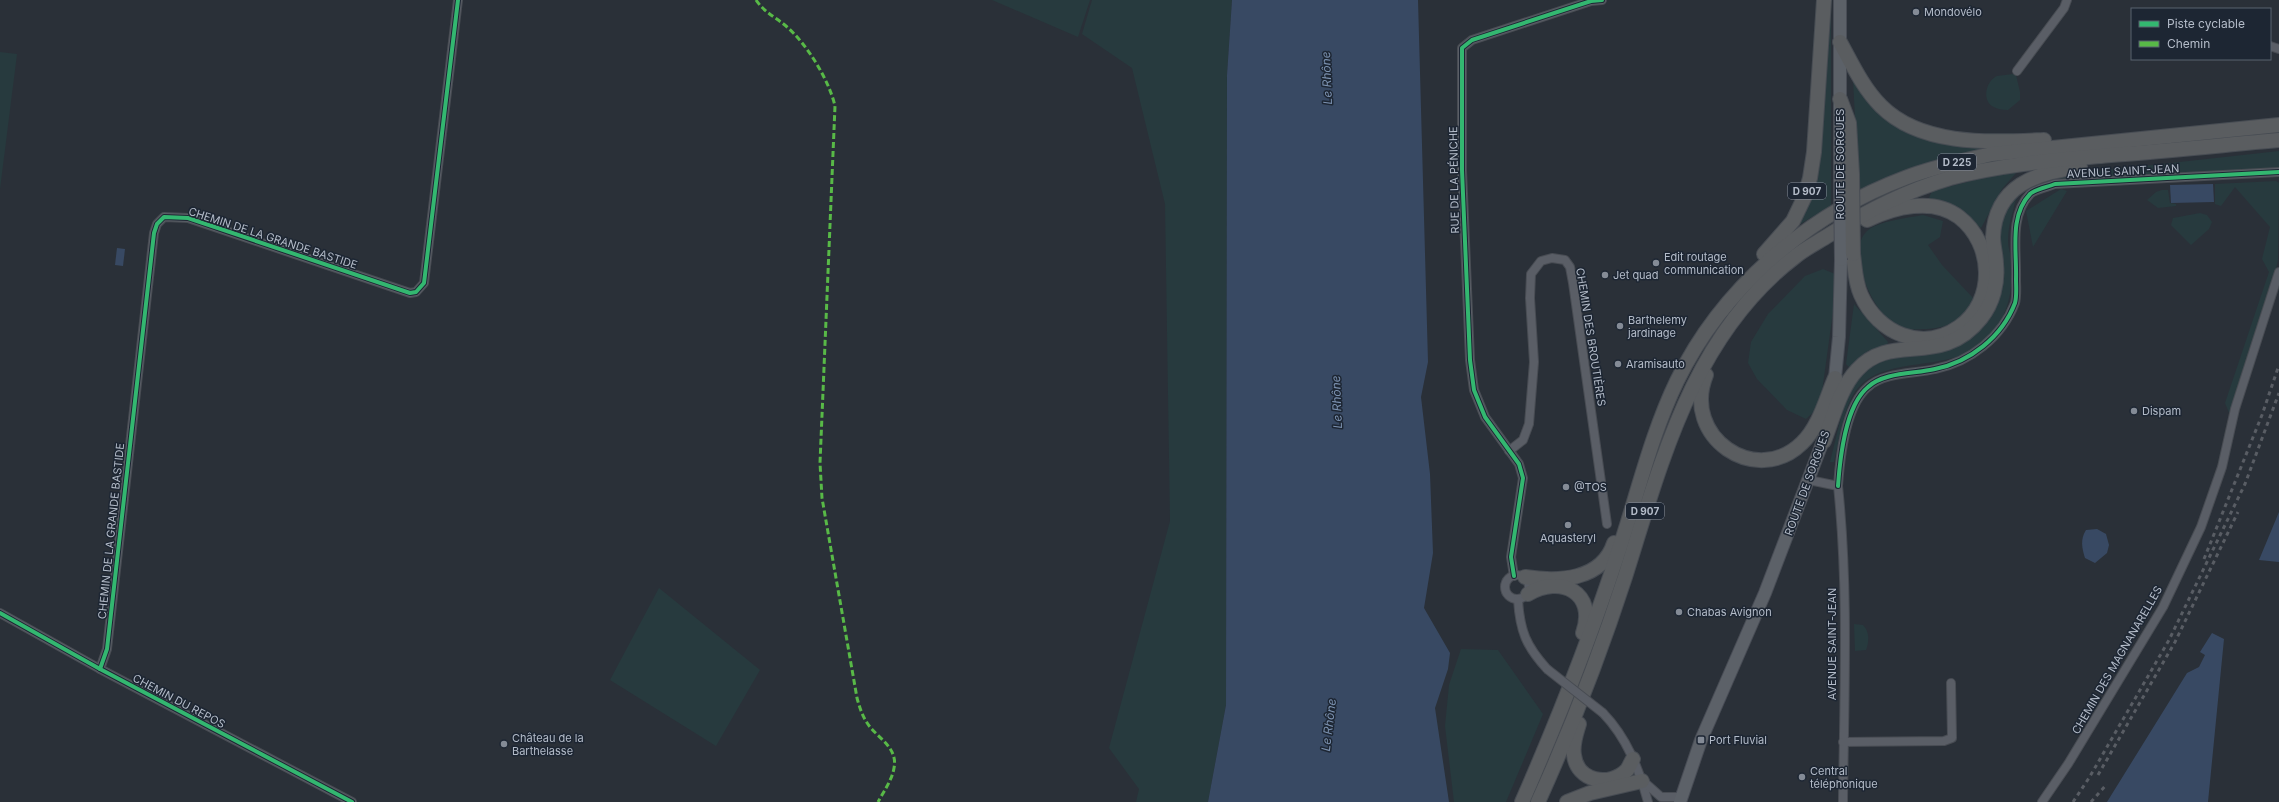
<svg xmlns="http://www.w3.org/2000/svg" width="2279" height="802" viewBox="0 0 2279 802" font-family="Inter,sans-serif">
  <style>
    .green { fill: #273a3e }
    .water { fill: #384963 }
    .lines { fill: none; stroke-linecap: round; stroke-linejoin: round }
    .street-casing { stroke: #484c53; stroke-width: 10 }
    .primary-casing { stroke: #484c55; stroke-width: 14 }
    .highway-casing { stroke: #474c53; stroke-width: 16 }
    .street { stroke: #5a5e66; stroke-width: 8 }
    .primary { stroke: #5c6168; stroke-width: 12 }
    .highway { stroke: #5a5d60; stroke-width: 14 }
    .rail { stroke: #595d64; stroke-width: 3; stroke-dasharray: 4 4; stroke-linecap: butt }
    .street-bridge-casing { stroke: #484c53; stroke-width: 10; stroke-linecap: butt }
    .primary-bridge-casing { stroke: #484c55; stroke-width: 14; stroke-linecap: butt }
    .highway-bridge-casing { stroke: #474c53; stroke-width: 16; stroke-linecap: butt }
    .street-bridge { stroke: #5a5e66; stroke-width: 8 }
    .primary-bridge { stroke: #5c6168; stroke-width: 12 }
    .highway-bridge { stroke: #5a5d60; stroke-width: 14 }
    .quiet { stroke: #58b947; stroke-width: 3; stroke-dasharray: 6 3; stroke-linecap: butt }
    .cycleway-casing { stroke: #1d2633; stroke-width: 6 }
    .cycleway { stroke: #33b770; stroke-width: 4 }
    .poi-dot { fill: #848b96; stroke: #1d2633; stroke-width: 1.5 }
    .labels { text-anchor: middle; stroke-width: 3; stroke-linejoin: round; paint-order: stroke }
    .shield { fill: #1d2633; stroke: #878f9c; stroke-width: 1 }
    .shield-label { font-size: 10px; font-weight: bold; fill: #b4bcc9 }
    .poi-label { font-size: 11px; fill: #b4bcc9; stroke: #1d2633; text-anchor: start }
    .street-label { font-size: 11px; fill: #b4bcc9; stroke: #1d2633 }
    .water-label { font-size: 12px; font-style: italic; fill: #7c92b1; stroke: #1d2633 }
  </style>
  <rect width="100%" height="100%" fill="#2a3038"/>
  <g class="green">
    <polygon points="992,0 1090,0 1078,37"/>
    <polygon points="1092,0 1232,0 1227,75 1226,705 1208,802 1136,802 1139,789 1109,748 1170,521 1165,204 1132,68 1082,34"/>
    <polygon points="1829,0 1831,0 1831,206 1797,226"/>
    <polygon points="0,52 17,54 0,189"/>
    <path d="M2013,74L2016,75L2020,92V100L2008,110C2002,110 1997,109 1992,106C1982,99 1986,81 1997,76C2002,75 2008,75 2013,74Z"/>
    <path d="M1853,80L1882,112L1985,145V149C1939,157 1901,170 1859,191Z"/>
    <path d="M2279,151V168L2074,178C2054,181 2034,182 2018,197C2015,200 2014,207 2013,211C2010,220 2008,231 2008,241C2008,249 2012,257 2012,265C2013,291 2007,318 1989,338C1953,375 1889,353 1858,388C1844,403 1839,442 1834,462H1830L1845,401L1853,383L1876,359L1967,340L1999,242L2004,211L2022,189L2062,175Z"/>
    <polygon points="2002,173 2016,173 2002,189 1981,228 1955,207 1929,198 1932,191"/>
    <polygon points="2276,181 2279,183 2278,260 2273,282 2230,415 2225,403 2269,272 2262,259 2270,227 2235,187 2221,206 2215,204 2215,184"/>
    <polygon points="2061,189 2067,191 2033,247 2026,211"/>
    <polygon points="2162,190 2168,190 2170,203 2176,204 2176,206 2158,208 2147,200 2156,192"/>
    <polygon points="2200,213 2207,215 2212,222 2209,229 2191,245 2171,225 2173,218"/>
    <path d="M1923,215L1943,221L1940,237L1928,245L1942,265L1974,299C1963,319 1950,328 1926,329C1916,329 1906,331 1896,326C1873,312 1845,252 1867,231C1878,221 1908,218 1923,215Z"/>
    <polygon points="1823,269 1835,274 1835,297 1820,406 1806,419 1787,410 1757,379 1748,363 1751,342 1768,314 1805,276"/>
    <polygon points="1854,304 1888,342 1887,345 1868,351 1849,367 1846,364"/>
    <polygon points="659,588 760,670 716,746 610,680"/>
    <path d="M1854,624L1863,625C1870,632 1869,642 1866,650L1855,651Z"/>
    <polygon points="1461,649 1498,650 1543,714 1506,802 1454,802 1445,726 1449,685"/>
  </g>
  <g class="water">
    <polygon points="1232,0 1418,0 1428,362 1421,397 1430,474 1433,553 1424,608 1450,653 1448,669 1435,708 1449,802 1208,802 1226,705 1227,75"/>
    <polygon points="2213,184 2214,202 2171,203 2170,185"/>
    <polygon points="117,248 125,249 123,266 115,265"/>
    <polygon points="2279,512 2279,562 2259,560"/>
    <path d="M2097,529L2106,534L2109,545L2107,553L2095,563L2085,558C2082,549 2080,539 2086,530Z"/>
    <polygon points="2212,633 2224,639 2208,802 2107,802 2187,673 2199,667 2205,655 2200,652"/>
  </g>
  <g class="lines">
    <defs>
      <g id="street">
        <polyline points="2270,46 2279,49"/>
        <polyline points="2017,71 2064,8 2067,0"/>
        <polyline points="1509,451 1523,440 1529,424 1534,362 1530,298 1531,274 1541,261 1552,258 1565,260 1570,267 1573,283 1607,524"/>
        <path d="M1809,480L1838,486C1849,591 1844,697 1843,802"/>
        <path d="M1838,486C1840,458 1845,406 1868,387C1884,372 1914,374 1935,369C1970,362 2002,337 2015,303C2017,296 2016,286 2016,279C2017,251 2009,216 2030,194C2035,189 2048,187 2055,184L2279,172"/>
        <circle cx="1517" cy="587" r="12"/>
        <polyline points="1514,576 1511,557 1523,478 1519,464 1485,417 1474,390 1470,360 1462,170 1462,48 1472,40 1591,1 1602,0"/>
        <path d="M1518,600C1520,631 1526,646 1547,669"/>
        <polyline points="0,613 100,669 352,802"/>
        <polyline points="100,669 107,649 154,233 157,224 164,217 188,218 410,293 416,292 424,283 458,0"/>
        <path d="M1603,713C1627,738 1639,769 1648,802"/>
        <polyline points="1843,742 1944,741 1952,738 1951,683"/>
        <polyline points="1643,781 1661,797 1681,797"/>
        <polyline points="2042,802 2068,764 2163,607 2201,527 2222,467 2235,409 2279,272"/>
      </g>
      <g id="primary">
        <polyline points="1840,0 1840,181"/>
        <polyline points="1834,388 1839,337 1841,260"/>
        <polyline points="1680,802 1701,740 1765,593 1826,433"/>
      </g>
      <g id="highway">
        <path d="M1840,42C1852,64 1863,88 1881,106C1922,147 1992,142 2044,140"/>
        <polyline points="1840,99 1849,123 1852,174"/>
        <polyline points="1764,254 1793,221 1805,196 1810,178 1814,152 1824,0"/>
        <path d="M1853,254C1855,268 1855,282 1861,295C1878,333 1922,353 1959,327C1996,301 1994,244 1959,217C1933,197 1894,207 1867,220"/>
        <path d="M1706,375C1681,437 1756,488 1802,443C1819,427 1826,399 1835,378"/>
        <path d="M1824,441C1833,418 1840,388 1857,370C1892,331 1941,369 1981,318C1993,303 1998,283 1996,264C1996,255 1993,246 1993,237C1995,186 2036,172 2080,167"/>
        <path d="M1525,577C1557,582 1602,581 1614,543"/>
        <path d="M1528,594C1561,574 1597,593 1583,633"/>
        <path d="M1579,724C1576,734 1572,744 1574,755C1577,781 1609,788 1627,770C1629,767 1631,762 1633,759"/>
        <path d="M1522,802C1558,720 1591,636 1619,550C1638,493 1651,435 1677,381C1722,288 1809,214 1905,178C1933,167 1963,161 1992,154L2279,125"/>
        <path d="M1538,802C1571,729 1600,654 1625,577C1662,460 1693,334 1796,256C1806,248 1818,242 1829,235C1868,210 1906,191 1950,178C2003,164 2057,160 2111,155C2167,151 2223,145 2279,140"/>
        <polyline points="1567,802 1590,793 1642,781"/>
      </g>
    </defs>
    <use href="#street" class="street-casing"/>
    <use href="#primary" class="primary-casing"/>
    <use href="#highway" class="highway-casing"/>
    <use href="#street" class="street"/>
    <use href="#primary" class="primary"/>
    <use href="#highway" class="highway"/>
    <g class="rail">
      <polyline points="2204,559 2262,415 2279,365"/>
      <polyline points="2098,775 2175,642 2238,512"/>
      <polyline points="2073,802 2089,778 2169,640 2245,484 2279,393"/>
      <polyline points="2091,802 2107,784"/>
    </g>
    <defs>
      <polyline id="street-bridge" points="1547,669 1603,713"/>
      <polyline id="primary-bridge" points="1840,181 1841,260"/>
      <polyline id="highway-bridge" points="1852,174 1853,254"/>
    </defs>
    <use href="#street-bridge" class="street-bridge-casing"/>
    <use href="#primary-bridge" class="primary-bridge-casing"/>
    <use href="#highway-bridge" class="highway-bridge-casing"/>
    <use href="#street-bridge" class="street-bridge"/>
    <use href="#primary-bridge" class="primary-bridge"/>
    <use href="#highway-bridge" class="highway-bridge"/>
    <path class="quiet" d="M756,0C764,12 775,17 786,26C807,44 829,80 835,106L820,463L822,498L857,698C860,709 863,718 870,727C880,739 898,749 894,768C892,780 884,791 878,802"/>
    <defs>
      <g id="cycleway">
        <path d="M1838,486C1840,458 1845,406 1868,387C1884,372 1914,374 1935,369C1970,362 2002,337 2015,303C2017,296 2016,286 2016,279C2017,251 2009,216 2030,194C2035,189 2048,187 2055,184L2279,172"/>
        <polyline points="1514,576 1511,557 1523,478 1519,464 1485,417 1474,390 1470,360 1462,170 1462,48 1472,40 1591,1 1602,0"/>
        <polyline points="0,613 100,669 352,802"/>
        <polyline points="100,669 107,649 154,233 157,224 164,217 188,218 410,293 416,292 424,283 458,0"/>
      </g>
    </defs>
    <use href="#cycleway" class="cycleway-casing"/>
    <use href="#cycleway" class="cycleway"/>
  </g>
  <g class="poi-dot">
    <circle cx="1916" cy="12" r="4"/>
    <circle cx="1656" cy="263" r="4"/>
    <circle cx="1605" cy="275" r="4"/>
    <circle cx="1620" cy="326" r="4"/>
    <circle cx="1618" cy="364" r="4"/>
    <circle cx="2134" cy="411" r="4"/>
    <circle cx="1566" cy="487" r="4"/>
    <circle cx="1568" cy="525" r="4"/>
    <circle cx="1679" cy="612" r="4"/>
    <rect x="1697" y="736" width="8" height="8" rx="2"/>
    <circle cx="504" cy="744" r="4"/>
    <circle cx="1802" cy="777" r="4"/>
  </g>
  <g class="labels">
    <g class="shield">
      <rect x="1938" y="154" width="38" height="16" rx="3"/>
      <rect x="1788" y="183" width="38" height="16" rx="3"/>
      <rect x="1626" y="503" width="38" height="16" rx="3"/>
    </g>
    <g class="shield-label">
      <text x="1957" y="166">D 225</text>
      <text x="1807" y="195">D 907</text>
      <text x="1645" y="515">D 907</text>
    </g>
    <g class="poi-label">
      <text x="1924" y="16">Mondovélo</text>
      <text x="1664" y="261">Edit routage<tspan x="1664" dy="13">communication</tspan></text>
      <text x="1613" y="279">Jet quad</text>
      <text x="1628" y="324">Barthelemy<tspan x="1628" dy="13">jardinage</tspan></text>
      <text x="1626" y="368">Aramisauto</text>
      <text x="2142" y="415">Dispam</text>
      <text x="1574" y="491">@TOS</text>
      <text x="1568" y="542" text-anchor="middle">Aquasteryl</text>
      <text x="1687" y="616">Chabas Avignon</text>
      <text x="512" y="742">Château de la<tspan x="512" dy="13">Barthelasse</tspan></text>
      <text x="1709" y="744">Port Fluvial</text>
      <text x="1810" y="775">Central<tspan x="1810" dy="13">téléphonique</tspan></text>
    </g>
    <g class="street-label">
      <text transform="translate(1840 164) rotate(-90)" y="4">ROUTE DE SORGUES</text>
      <text transform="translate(2123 171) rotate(-3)" y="4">AVENUE SAINT-JEAN</text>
      <text transform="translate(1454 180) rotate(-91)" y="4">RUE DE LA PÉNICHE</text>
      <text transform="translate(273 238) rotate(18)" y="4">CHEMIN DE LA GRANDE BASTIDE</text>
      <text transform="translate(1591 337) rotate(81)" y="4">CHEMIN DES BROUTIÈRES</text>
      <text transform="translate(1807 483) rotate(-70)" y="4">ROUTE DE SORGUES</text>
      <text transform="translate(111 531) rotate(-84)" y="4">CHEMIN DE LA GRANDE BASTIDE</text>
      <text transform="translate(1832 644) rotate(-90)" y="4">AVENUE SAINT-JEAN</text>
      <text transform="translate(2117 660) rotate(-60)" y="4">CHEMIN DES MAGNANARELLES</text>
      <text transform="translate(179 701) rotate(28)" y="4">CHEMIN DU REPOS</text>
    </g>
    <g class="water-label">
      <text transform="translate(1327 78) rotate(-92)" y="4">Le Rhône</text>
      <text transform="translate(1337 402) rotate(-92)" y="4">Le Rhône</text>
      <text transform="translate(1329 725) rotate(-83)" y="4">Le Rhône</text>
    </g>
  </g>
  <rect x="2131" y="8" width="140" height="52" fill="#1d2633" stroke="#59626f"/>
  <rect x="2139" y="21" width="20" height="6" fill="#33b770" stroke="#59626f"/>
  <text x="2167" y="28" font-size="12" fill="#b4bcc9">Piste cyclable</text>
  <rect x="2139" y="41" width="20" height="6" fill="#58b947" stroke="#59626f"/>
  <text x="2167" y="48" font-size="12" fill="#b4bcc9">Chemin</text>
</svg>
